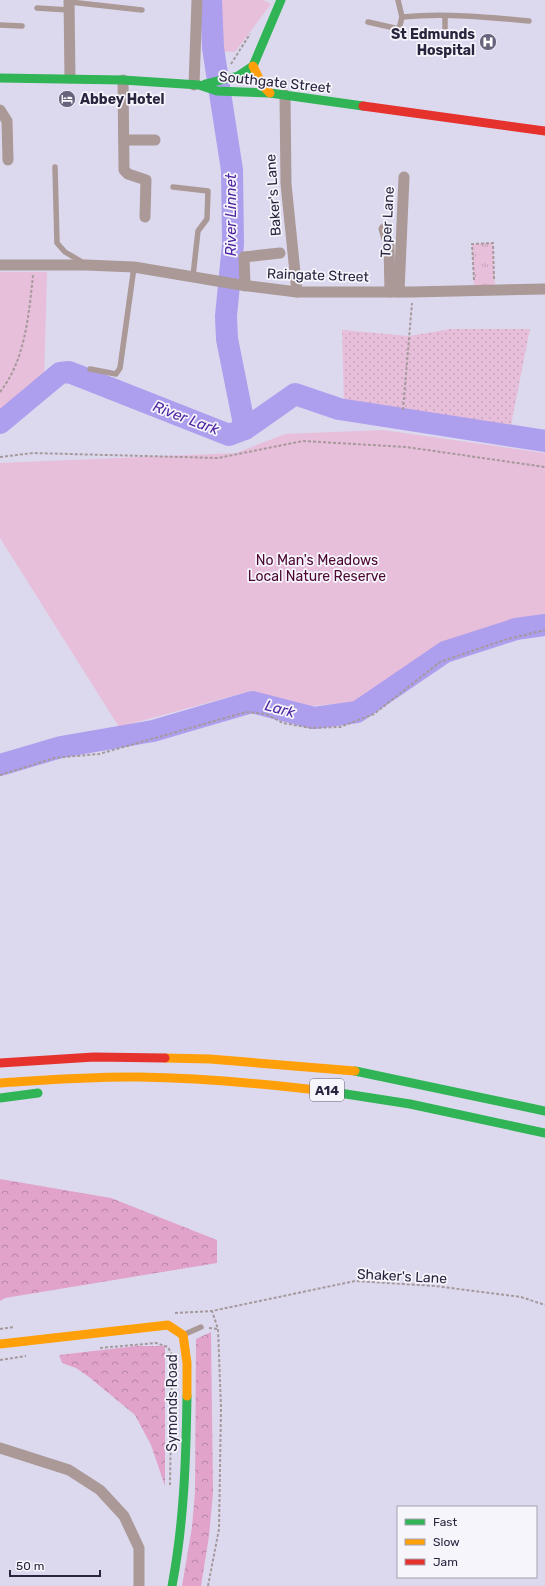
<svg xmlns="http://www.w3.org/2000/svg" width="545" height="1586" viewBox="0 0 545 1586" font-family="Rubik,sans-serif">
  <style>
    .grass { fill: url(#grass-tufts) }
    .forest { fill: url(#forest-crowns) }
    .park { fill: #e8bfda }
    .garden { fill: url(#garden-dots) }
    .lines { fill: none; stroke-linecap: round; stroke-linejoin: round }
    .river { stroke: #ad9eee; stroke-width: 22 }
    .path { stroke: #a6999b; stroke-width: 2; stroke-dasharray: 3 2; stroke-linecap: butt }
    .lane { stroke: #aa9996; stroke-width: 5.5 }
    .street { stroke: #aa9996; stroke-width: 11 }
    .fast { stroke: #30b455; stroke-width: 9 }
    .slow { stroke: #ff9f0a; stroke-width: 9 }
    .jam { stroke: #e5322d; stroke-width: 9 }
    .labels { text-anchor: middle; stroke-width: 3.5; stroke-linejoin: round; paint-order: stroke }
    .shield { fill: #f6f5fc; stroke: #676378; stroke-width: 1 }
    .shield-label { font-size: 13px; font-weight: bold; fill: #2a253f }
    .poi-label { font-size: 14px; font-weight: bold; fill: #2a253f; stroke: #f6f5fc; text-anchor: end }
    .street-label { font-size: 14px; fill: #2a253f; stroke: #f6f5fc }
    .park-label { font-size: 14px; fill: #4d0630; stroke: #f6f5fc }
    .water-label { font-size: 15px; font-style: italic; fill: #4f27a0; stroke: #f6f5fc }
  </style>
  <defs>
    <pattern id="grass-tufts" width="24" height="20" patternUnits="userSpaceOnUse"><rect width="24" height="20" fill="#e8bfda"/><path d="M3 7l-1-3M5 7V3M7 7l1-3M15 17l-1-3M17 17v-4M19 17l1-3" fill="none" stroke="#c7a4bc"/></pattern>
    <pattern id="forest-crowns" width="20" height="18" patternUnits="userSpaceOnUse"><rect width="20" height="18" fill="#e2a3cb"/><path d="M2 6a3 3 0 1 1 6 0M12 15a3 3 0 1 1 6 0" fill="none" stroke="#b785a6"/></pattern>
    <pattern id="garden-dots" width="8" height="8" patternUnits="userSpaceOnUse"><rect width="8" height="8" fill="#e8bfda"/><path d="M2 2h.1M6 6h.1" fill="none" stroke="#c7a4bc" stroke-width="1.8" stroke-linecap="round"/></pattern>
  </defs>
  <rect width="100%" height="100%" fill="#dcd9ef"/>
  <polygon class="grass" points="493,243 495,291 474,291 472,244"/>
  <g class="forest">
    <polygon points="0,1179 111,1198 217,1240 217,1263 5,1298 0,1301"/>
    <polygon points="211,1332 213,1493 209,1536 201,1586 182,1586 192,1527 195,1492 196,1339"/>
    <polygon points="136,1346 165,1346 165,1486 151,1445 135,1415 89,1377 76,1368 62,1363 59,1355"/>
  </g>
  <g class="park">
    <polygon points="213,0 263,0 271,4 235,52 217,51"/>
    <polygon points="0,272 47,272 44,383 0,418"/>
    <polygon points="383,430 545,453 545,614 443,647 362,702 310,706 251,691 119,727 0,538 0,463 236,453 285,434"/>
  </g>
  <polygon class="garden" points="451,329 530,329 511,425 344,409 342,330 409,336"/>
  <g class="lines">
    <g class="river">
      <polyline points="211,0 213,48 232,170 233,244 226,316 227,339 245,429"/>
      <polyline points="0,423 60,373 69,372 229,435 245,429 295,394 339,409 545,441"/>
      <polyline points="0,765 61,747 153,731 252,702 314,718 357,712 445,652 516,629 545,625"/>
    </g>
    <g class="path">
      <polyline points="231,64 250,34"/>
      <polyline points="474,280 472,244 493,243 494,280"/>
      <path d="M0,392C25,361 29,314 33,275"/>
      <polyline points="403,410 412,303"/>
      <polyline points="0,457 33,453 218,458 303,441 406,447 545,467"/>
      <polyline points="0,775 54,758 99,754 246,712 266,714 283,723 311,728 340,727 374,714 440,662 504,640 545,630"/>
      <polyline points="175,1313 212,1311 355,1281 435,1286 521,1297 545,1305"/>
      <polyline points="209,1328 218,1329"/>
      <polyline points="0,1329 14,1327"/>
      <polyline points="100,1348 156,1343 168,1347 172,1355 170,1485"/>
      <polyline points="0,1360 26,1356"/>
      <polyline points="208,1586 219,1529 221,1408 218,1329 212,1311"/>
    </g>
    <g class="lane">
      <path d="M398,0L402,17C444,13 487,17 529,21"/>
      <polyline points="70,2 142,10"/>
      <polyline points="37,8 69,10"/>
      <polyline points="445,16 445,37"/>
      <polyline points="368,22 399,29 402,17"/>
      <polyline points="0,25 22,26"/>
      <polyline points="55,167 57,243 65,252 82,262"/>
      <polyline points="173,187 208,191 207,219 198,231 193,276"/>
      <polyline points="90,369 116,374 120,368 134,267"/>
      <polyline points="183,1335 201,1327"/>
    </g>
    <g class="street">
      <polyline points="69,0 70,78"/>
      <polyline points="123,80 124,170 128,174 146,180 145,217"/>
      <polyline points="194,85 197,0"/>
      <polyline points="285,95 286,184 297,292"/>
      <polyline points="0,110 7,121 8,160"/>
      <polyline points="124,140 155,140"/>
      <polyline points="384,229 389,245 390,292"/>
      <polyline points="0,265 86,265 134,267 241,285 297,292 412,292 545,289"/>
      <polyline points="245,286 244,257 280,253"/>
      <polyline points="399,292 404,177"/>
      <polyline points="0,1448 69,1470 100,1490 124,1516 139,1548 139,1586"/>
    </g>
    <g class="fast">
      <polyline points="0,78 123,80 199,85 217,91 270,93 363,106"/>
      <polyline points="205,84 238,76 253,66 281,0"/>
      <polyline points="355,1071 545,1111"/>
      <polyline points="333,1092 410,1104 545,1133"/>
      <polyline points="0,1098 38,1093"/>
      <path d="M172,1586C184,1523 186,1460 187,1396"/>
    </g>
    <g class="slow">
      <polyline points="253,66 262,85 270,93"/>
      <polyline points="165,1058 210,1059 355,1071"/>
      <path d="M0,1083C46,1080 93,1076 139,1077C204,1078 268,1084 333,1092"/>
      <polyline points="0,1344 168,1325 183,1335 187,1363 187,1396"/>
    </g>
    <g class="jam">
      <polyline points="363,106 545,131"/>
      <polyline points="0,1063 94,1057 165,1058"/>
    </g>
  </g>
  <defs>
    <symbol id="hospital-disc" viewBox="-11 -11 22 22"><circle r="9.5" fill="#68647d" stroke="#f6f5fc"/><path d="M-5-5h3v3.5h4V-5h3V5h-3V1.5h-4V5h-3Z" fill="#fff"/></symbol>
    <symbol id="hotel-disc" viewBox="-11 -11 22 22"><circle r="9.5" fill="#68647d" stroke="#f6f5fc"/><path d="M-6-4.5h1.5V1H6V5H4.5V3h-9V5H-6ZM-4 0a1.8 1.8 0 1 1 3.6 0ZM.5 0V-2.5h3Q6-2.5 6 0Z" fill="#fff"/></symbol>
  </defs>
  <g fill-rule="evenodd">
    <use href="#hospital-disc" x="478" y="32" width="20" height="20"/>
    <use href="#hotel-disc" x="57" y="89" width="20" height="20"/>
  </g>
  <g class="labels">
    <rect class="shield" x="310" y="1079" width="34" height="22" rx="3"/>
    <g class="shield-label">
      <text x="327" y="1095">A14</text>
    </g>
    <g class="poi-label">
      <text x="475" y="39">St Edmunds<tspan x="475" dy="16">Hospital</tspan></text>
      <text x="80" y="104" text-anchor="start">Abbey Hotel</text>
    </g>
    <g class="street-label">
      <text transform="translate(275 82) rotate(6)" y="5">Southgate Street</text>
      <text transform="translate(273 195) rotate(-94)" y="5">Baker's Lane</text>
      <text transform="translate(387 222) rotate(-87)" y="5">Toper Lane</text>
      <text transform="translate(318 275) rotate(2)" y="5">Raingate Street</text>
      <text transform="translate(402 1276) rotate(3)" y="5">Shaker's Lane</text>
      <text transform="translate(172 1403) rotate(-90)" y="5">Symonds Road</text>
    </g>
    <g class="park-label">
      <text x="317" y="565">No Man's Meadows<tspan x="317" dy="16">Local Nature Reserve</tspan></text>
    </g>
    <g class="water-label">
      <text transform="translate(231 215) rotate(-90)" y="5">River Linnet</text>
      <text transform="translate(186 418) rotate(21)" y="5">River Lark</text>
      <text transform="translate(280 709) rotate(15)" y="5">Lark</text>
    </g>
  </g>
  <rect x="397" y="1506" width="140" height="72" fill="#f6f5fc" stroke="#a4a2b0"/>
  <rect x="405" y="1519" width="20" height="6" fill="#30b455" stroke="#a4a2b0"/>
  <text x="433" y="1526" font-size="12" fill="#2a253f">Fast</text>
  <rect x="405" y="1539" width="20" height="6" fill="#ff9f0a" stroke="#a4a2b0"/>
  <text x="433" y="1546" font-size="12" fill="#2a253f">Slow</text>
  <rect x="405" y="1559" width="20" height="6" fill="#e5322d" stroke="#a4a2b0"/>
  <text x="433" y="1566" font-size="12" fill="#2a253f">Jam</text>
  <path d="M10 1570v6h90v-6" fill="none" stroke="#2a253f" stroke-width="2"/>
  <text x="16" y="1570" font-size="12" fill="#2a253f" stroke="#f6f5fc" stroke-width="3" paint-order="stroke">50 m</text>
</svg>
